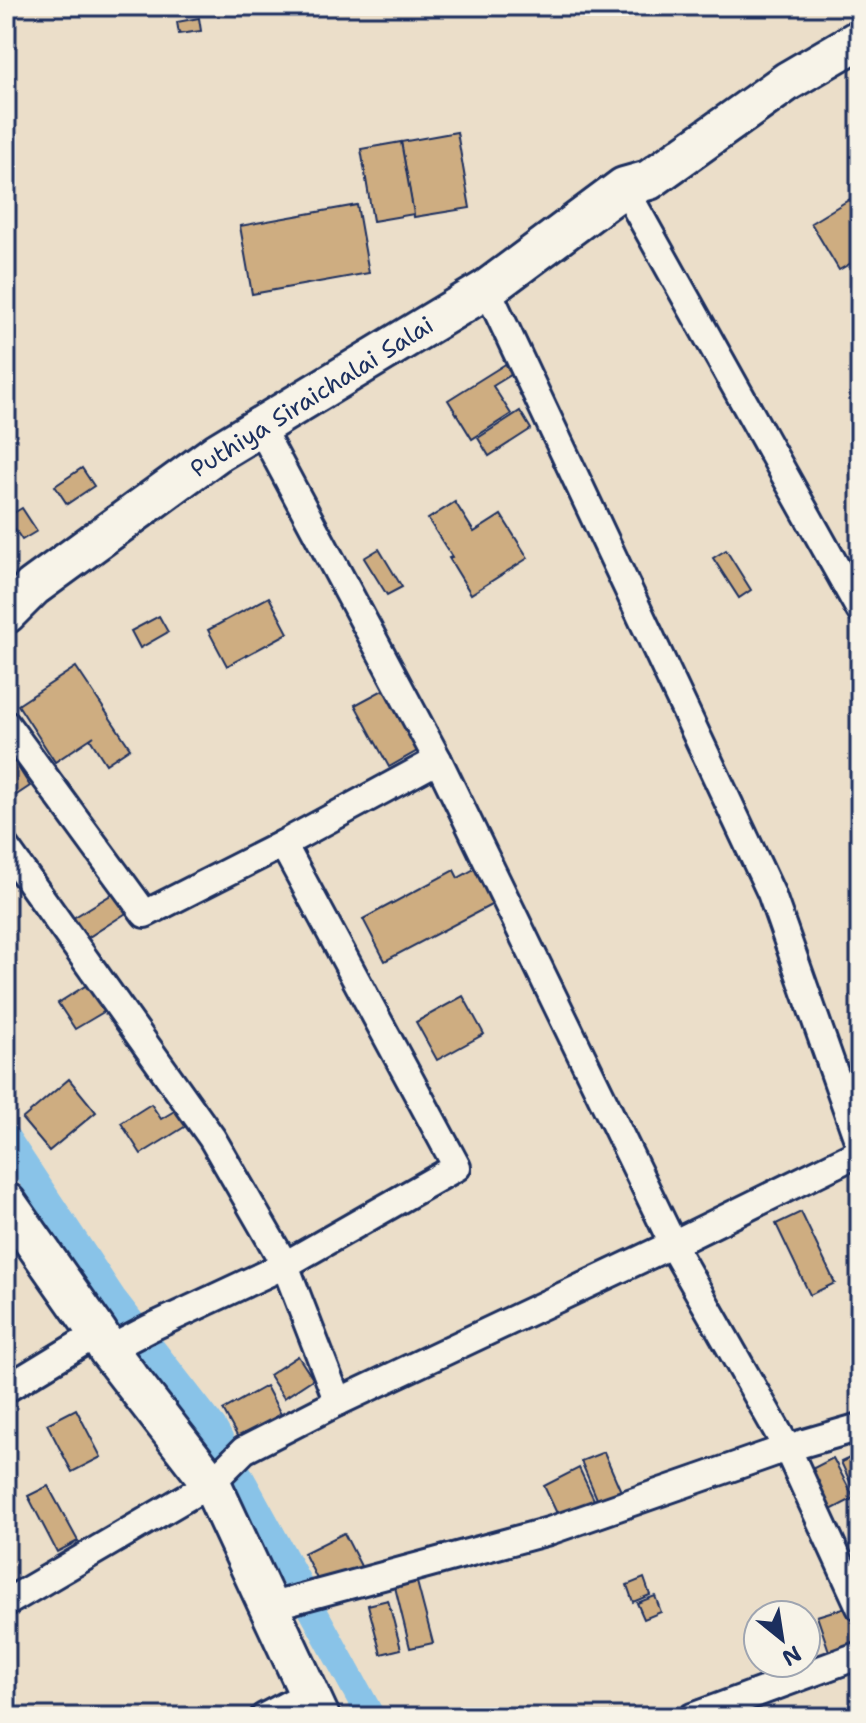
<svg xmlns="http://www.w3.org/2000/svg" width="866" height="1723" viewBox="0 0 866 1723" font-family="'Shantell Sans',sans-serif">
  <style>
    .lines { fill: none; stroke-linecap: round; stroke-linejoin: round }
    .canal { stroke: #89c3e8; stroke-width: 28 }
    .building { fill: #cead81; stroke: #1b2f5e; stroke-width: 2 }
    .street-casing { stroke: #1b2f5e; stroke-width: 32 }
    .secondary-casing { stroke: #1b2f5e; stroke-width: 44 }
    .street { stroke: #f7f3e8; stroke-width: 26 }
    .secondary { stroke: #f7f3e8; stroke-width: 38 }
    .labels { text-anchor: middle; stroke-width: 6; stroke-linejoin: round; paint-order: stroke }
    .street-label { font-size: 24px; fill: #1b2f5e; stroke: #f7f3e8 }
  </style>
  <rect width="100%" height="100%" fill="#ebdec9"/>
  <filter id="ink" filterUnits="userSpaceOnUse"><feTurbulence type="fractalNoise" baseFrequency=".0125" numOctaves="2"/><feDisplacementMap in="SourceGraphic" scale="16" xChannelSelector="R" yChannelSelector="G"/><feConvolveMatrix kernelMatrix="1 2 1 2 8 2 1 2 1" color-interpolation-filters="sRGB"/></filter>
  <g filter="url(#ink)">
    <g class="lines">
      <polyline class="canal" points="6,1138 112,1298 213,1428 371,1717"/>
    </g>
    <g class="building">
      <polygon points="199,18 201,31 179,34 177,22"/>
      <polygon points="457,132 470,208 414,217 401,142"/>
      <polygon points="401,142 414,214 373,221 361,149"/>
      <polygon points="860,193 860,258 839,270 811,223"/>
      <polygon points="357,205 369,273 252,294 240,226"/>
      <polygon points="507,363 514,373 493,386 511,414 472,439 448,400"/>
      <polygon points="520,411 531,429 489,456 478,438"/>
      <polygon points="82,468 94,486 67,504 55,486"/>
      <polygon points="455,502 474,532 501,515 528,558 471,594 449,558 452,557 428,519"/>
      <polygon points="22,508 37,531 22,540 7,517"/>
      <polygon points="379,549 402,587 387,595 364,558"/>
      <polygon points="726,550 751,590 739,598 713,558"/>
      <polygon points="269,597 288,633 227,666 208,630"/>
      <polygon points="159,616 168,632 140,648 131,631"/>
      <polygon points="76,667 130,748 106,764 90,739 94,736 55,762 18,705"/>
      <polygon points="392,685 426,746 389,767 355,705"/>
      <polygon points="6,748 30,786 6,802"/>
      <polygon points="476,868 495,903 385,961 363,919 454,870 458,878"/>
      <polygon points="119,890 131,910 78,944 65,923"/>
      <polygon points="90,983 107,1010 75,1029 58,1003"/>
      <polygon points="463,996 484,1034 437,1060 416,1022"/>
      <polygon points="69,1079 96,1112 49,1151 22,1119"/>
      <polygon points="151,1104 161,1119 176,1110 186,1126 141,1154 121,1123"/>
      <polygon points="801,1212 835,1283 810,1295 776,1224"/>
      <polygon points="298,1356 313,1379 284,1398 269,1375"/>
      <polygon points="266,1386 285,1422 242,1445 223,1410"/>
      <polygon points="76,1409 101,1457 72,1472 47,1424"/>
      <polygon points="604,1452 623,1496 600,1506 581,1461"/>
      <polygon points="860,1453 860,1498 858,1499 841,1462"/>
      <polygon points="833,1458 854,1498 829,1511 808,1471"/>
      <polygon points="579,1468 596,1504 561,1522 544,1486"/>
      <polygon points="48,1486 78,1541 57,1552 28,1496"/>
      <polygon points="344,1533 363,1570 323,1591 304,1553"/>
      <polygon points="644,1578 650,1595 633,1602 627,1585"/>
      <polygon points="417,1582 433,1643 410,1648 395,1587"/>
      <polygon points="655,1596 661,1612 644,1619 637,1603"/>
      <polygon points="388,1600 401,1649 381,1654 368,1605"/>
      <polygon points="850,1606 860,1636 860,1648 831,1657 817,1616"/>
    </g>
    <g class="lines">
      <defs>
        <g id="street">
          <polyline points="624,187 860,610"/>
          <polyline points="487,289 771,893 860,1146"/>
          <polyline points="260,427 438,760 673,1244"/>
          <polyline points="6,724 145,914 283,844 438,760"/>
          <polyline points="6,848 212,1138 285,1265 338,1402"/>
          <polyline points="672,1245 787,1448 860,1607"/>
          <polyline points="108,1350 150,1328 285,1265 457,1167 283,844"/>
          <polyline points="6,1389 98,1333"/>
          <polyline points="6,1603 211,1483 244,1450 338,1402 673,1244 860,1152"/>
          <polyline points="268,1607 549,1531 787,1448 860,1427"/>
          <polyline points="264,1717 308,1694"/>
          <polyline points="692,1717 860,1655"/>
        </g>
        <g id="secondary">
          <polyline points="6,614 33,587 218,452 487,289 624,187 649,180 788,81 860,39"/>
          <polyline points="6,1202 98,1333 108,1350 211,1483 320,1717"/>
        </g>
      </defs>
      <use href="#street" class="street-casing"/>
      <use href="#secondary" class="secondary-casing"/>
      <use href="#street" class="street"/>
      <use href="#secondary" class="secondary"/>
    </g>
  </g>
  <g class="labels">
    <g class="street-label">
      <text transform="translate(312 397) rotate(-32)" y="8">Puthiya Siraichalai Salai</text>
    </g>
  </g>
  <rect width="866" height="1723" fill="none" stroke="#f7f3e8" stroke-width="32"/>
  <rect x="16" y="16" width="834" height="1691" fill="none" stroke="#1b2f5e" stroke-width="3" filter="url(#ink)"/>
  <g transform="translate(782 1639) rotate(150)"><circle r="38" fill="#f7f3e8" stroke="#9fa5b1" stroke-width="2"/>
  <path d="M0-6L14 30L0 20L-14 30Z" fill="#1b2f5e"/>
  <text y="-12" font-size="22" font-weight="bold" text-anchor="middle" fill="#1b2f5e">N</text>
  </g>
</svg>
